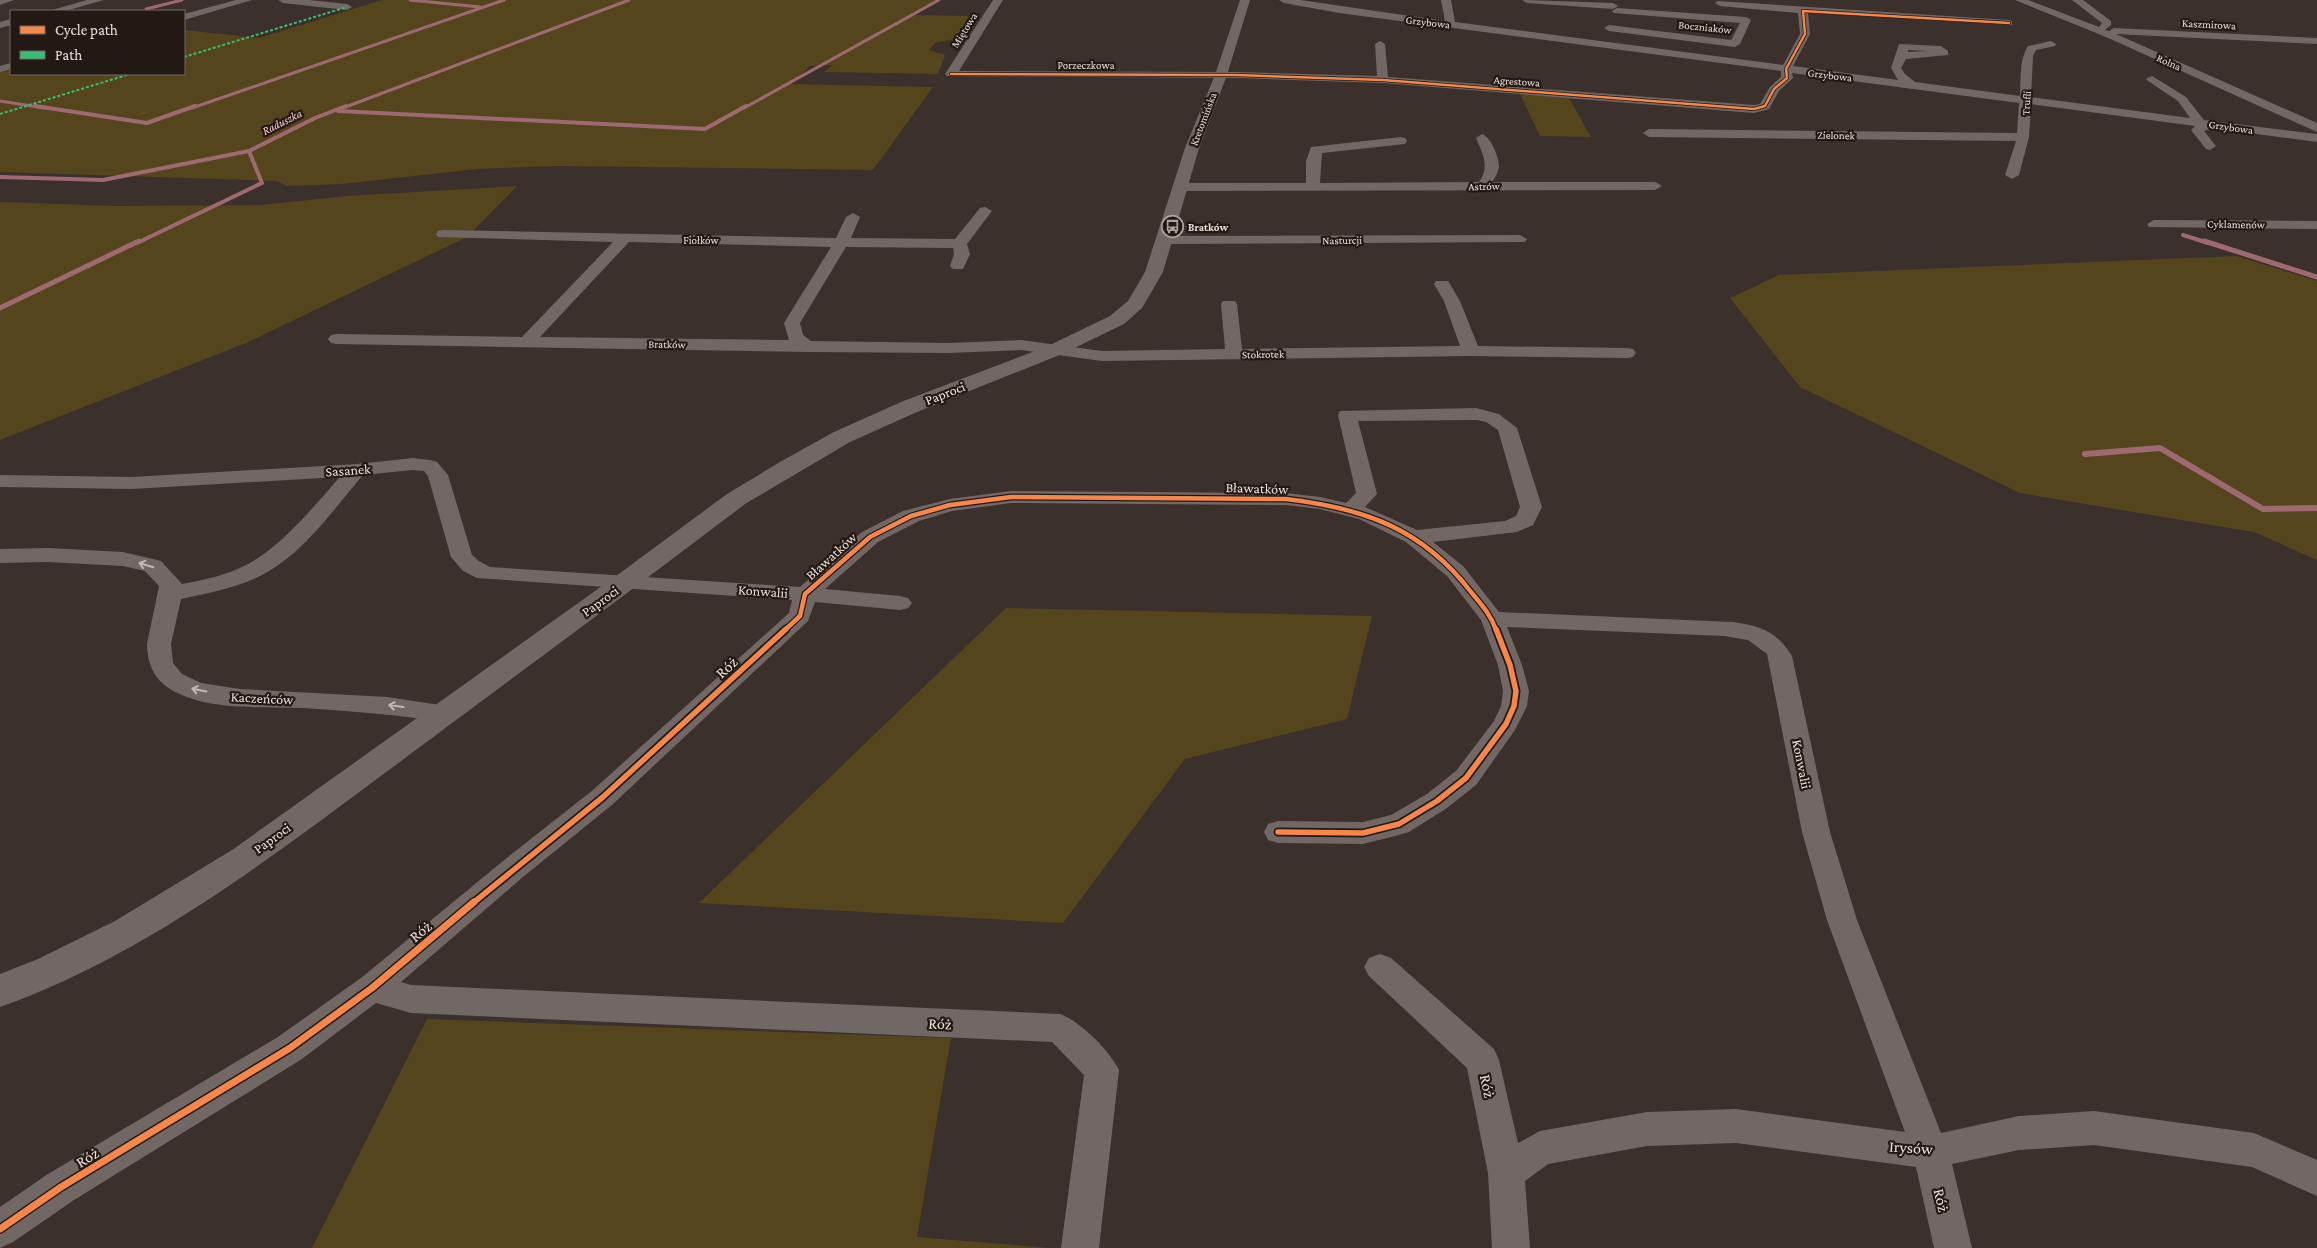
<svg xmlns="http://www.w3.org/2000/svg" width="2317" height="1248" viewBox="0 0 2317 1248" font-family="'Crimson Pro',serif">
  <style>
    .green { fill: #54451d }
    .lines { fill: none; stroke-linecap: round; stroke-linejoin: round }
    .stream-far3 { stroke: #9e6970; stroke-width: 3 }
    .stream-far2 { stroke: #9e6970; stroke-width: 4 }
    .stream-far1 { stroke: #9e6970; stroke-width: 5 }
    .stream { stroke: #9e6970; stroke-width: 6 }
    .minor { fill: #716866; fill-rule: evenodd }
    .tertiary { fill: #716866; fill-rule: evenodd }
    .quiet { stroke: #3abd76; stroke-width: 2; stroke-dasharray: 3 2; stroke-linecap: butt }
    .cycleway-far3-casing { stroke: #221914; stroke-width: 4 }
    .cycleway-far2-casing { stroke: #221914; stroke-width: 7 }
    .cycleway-far1-casing { stroke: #221914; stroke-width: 9 }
    .cycleway-casing { stroke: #221914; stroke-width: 10 }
    .cycleway-far3 { stroke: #f5874c; stroke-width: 2.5 }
    .cycleway-far2 { stroke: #f5874c; stroke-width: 4.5 }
    .cycleway-far1 { stroke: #f5874c; stroke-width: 5.5 }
    .cycleway { stroke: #f5874c; stroke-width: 7 }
    .oneway { stroke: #c2b7b1 }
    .labels { text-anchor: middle; stroke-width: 4.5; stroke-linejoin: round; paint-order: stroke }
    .far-street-label { font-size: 11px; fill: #eee1da; stroke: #221914 }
    .far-poi-label { font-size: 11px; font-weight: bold; fill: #eee1da; stroke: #221914; text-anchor: start }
    .far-water-label { font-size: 12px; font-style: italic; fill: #fec8ce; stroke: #221914 }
    .street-label { font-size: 14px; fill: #eee1da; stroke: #221914 }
    .near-street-label { font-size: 16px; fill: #eee1da; stroke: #221914 }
  </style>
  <rect width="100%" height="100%" fill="#3b302b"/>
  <g class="green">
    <polygon points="382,0 937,0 910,15 972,16 959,38 935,43 929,50 945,55 938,74 824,72 833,65 810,66 791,84 933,87 873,170 558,166 477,169 342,184 287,186 277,181 0,172 0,71 11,68 11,74 184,74 184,30 259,38"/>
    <polygon points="1520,94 1569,98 1591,137 1540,136"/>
    <polygon points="517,186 467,237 246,343 0,440 0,202 115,206 261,205 347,196"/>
    <polygon points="2237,256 2317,281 2317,560 2254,532 2020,493 1800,387 1730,298 1779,275"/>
    <polygon points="1006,608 1372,616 1347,719 1185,759 1063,923 699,903"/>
    <polygon points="427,1019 951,1038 917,1237 1051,1248 312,1248"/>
  </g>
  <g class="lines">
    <g class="stream-far3">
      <polyline points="410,0 480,7"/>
      <polyline points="146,9 182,0"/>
      <polyline points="0,101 44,108"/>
      <polyline points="192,108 504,0"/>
      <polyline points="343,108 629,0"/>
      <polyline points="744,108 939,0"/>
    </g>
    <g class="stream-far2">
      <polyline points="35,106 147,123 195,106"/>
      <polyline points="338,111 705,129 746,106"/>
      <polyline points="0,177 103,180 249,151 315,118 346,106"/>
      <polyline points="2183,235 2208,243"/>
      <polyline points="137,243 262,183 249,151"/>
    </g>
    <g class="stream-far1">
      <polyline points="2204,241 2317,277"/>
      <polyline points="0,308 139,241"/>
    </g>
    <polyline class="stream" points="2085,454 2160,448 2263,509 2317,508"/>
    <g class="minor">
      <polygon points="0,0 14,0 0,5"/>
      <polygon points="87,0 104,0 65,11 49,11"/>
      <polygon points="236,0 252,0 184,20 184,14"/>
      <polygon points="278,0 309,0 347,4 352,7 347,10 283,3"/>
      <path d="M993,0H1003L959,71L1236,72L1377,76L1375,44L1380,41L1385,44L1388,77L1754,105L1760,104L1770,87L1781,77V71L1339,13L1284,3L1279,0H1300L1445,21L1441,0H1451L1455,22L1783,65L1800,34L1798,13L1720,6L1715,3L1717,1L2009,20L2012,21V25L1808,13L1810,34L1793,66L1898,80L1891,68L1899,44L1941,46L1948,51V55L1906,59L1901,68L1905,74L1915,82L2020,96C2021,79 2019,60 2028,46L2051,41L2056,44L2055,46L2036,50L2033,56L2031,97L2190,118L2178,101L2148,81L2146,79L2152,76L2186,97L2204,120L2317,134V142L2212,128L2204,131L2216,146L2210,150L2206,149L2191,130L2195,126L2031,104L2029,137L2019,175L2012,179L2005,175L2016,141L1649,137L1643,133L1649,129L2017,133L2019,103L1792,73L1793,78L1779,91L1769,109L1754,113L1383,83L1236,78L947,76L945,74ZM1908,50L1927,51L1908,52Z"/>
      <polygon points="1522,0 1613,3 1618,6 1613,9 1527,3"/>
      <polygon points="2015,0 2028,0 2099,27 2102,23 2072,0 2083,0 2111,21 2111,25 2105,30 2109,31 2114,28 2317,38 2317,44 2116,34 2317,123 2317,132 2106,37"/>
      <polygon points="1617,8 1746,17 1751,20 1740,44 1735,47 1609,31 1604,28 1609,25 1731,40 1740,23 1614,13 1612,11"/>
      <polygon points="11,19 11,25 0,28 0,22"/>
      <polygon points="11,63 11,69 0,72 0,66"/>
      <path d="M1482,134C1491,137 1499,157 1499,167C1498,172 1496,177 1492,182H1655L1662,186L1655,190L1181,191L1174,187L1181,183H1306V161L1311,147L1401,137L1405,138L1407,141L1405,144L1322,153L1320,183L1479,182C1490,167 1483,154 1476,138Z"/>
      <path d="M985,207L992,211L967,244L970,254L963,269H953L950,266L954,254L953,248L846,247L800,323L803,335L811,341L949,343L1021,340L1102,351L1225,349L1221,304L1223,301H1235L1237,304L1242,349L1460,346L1444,301L1434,284L1436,281H1448L1460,301L1478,346L1627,348L1633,349L1636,353L1633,357L1627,358L1471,356L1102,361L1021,350L949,353L808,352L337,344L331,343L328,339L331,335L337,334L522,337L613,242L438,237L436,234L438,231L443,230L836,238L846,217L853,213L860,217L851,238L955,239L980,208ZM629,242L831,247L784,323L789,340L540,337Z"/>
      <polygon points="2154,220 2317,221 2317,229 2149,227 2147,224"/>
      <polygon points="1520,235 1527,239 1525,242 1164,244 1157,240 1164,236"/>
      <path d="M1476,408L1499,414L1517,428L1542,507L1533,525L1517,532L1433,542L1463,566L1499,612L1733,622C1761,626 1776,631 1792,656L1830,832L1857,920L1941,1133L2019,1116L2094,1111L2254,1133L2317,1160V1196L2252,1167L2094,1145L2019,1150L1952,1164L1972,1248H1934L1916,1167L1736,1143L1647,1146L1548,1164L1525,1181L1530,1248H1492L1488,1173L1467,1068L1369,976L1364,967L1369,958L1380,954L1391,958L1494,1049L1499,1060L1518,1143L1540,1131L1647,1112L1736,1109L1905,1132L1827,920L1802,832L1767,654L1748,640L1724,636L1507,627L1522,665L1529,691L1527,706L1515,730L1476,785L1447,808L1409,832L1399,835L1363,844L1278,843L1268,840L1264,832L1268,824L1278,821L1363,822L1391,815L1427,794L1456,771L1494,721L1501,706L1503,691L1498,665L1481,620L1447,576L1406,542L1359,519L1320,509L1286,505L1011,503L952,511L919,521L878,542L825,589L900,596L908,598L912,603L908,608L900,610L815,602L808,621L613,804L523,877L401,982L411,985L1060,1014C1080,1021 1110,1051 1119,1070L1099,1248H1061L1084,1075L1052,1042L411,1013L376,1003L302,1059L74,1200L13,1242L0,1248V1207L48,1174L278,1037L361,978L503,861L593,790L789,613L792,600L477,578L463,571L451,557L428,476L424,471L413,470L363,475C333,510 303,554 262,575C237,588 208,593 181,599L171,644L173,663L182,674L201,683L240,689L387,697L453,707L457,713L453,719L444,722C398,715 351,711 304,708C261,706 209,712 170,689C154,679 147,663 147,644L159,586L145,571L123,566L48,562L0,563V549L48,548L123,552L161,561L182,584C204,580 228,575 248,564C284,544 312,508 340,477L132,489L0,487V475L132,477L357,464L413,458L430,460L437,462L448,475L472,555L479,561L490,567L800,587L862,532L903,511L950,499L1011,491L1286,493L1320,497L1346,503L1356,493L1338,415L1340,411ZM1476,420L1486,422L1498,430L1520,507L1516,516L1505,521L1417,530L1365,507L1377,494L1358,421Z"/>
    </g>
    <path class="tertiary" d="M1240,0H1250L1227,75L1199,148L1163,272L1142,308L1124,324L1062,354L917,412L850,442L745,504C628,593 510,680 393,767C270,858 146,955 0,1007V974L38,959L115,921L232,850L616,576L727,494L780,462L834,432L901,402L1048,346L1110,316L1128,301L1145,272L1185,148L1215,75Z"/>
    <g class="quiet">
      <polyline points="184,57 347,7"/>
      <polyline points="0,114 130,74"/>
    </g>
    <defs>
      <polyline id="cycleway-far3" points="951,74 1236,75 1383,80 1754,109 1765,106 1774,89 1787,78 1786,69 1805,34 1803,11 2009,23"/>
      <path id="cycleway-far2" d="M785,630L800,616L805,594L870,537L911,516L950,505L1011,497L1286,499C1363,508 1422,528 1471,592C1481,604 1491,615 1496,630"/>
      <g id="cycleway-far1">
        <polyline points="1278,832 1363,833 1399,824 1437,801 1466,778 1506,724 1514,706 1516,691 1510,665 1496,629"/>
        <polyline points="473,903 603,797 786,629"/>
      </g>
      <polyline id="cycleway" points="0,1229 61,1187 290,1048 372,988 474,902"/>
    </defs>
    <use href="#cycleway-far3" class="cycleway-far3-casing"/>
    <use href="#cycleway-far2" class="cycleway-far2-casing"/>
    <use href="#cycleway-far1" class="cycleway-far1-casing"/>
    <use href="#cycleway" class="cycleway-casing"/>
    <use href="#cycleway-far3" class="cycleway-far3"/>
    <use href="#cycleway-far2" class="cycleway-far2"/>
    <use href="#cycleway-far1" class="cycleway-far1"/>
    <use href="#cycleway" class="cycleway"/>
  </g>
  <defs><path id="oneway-shaft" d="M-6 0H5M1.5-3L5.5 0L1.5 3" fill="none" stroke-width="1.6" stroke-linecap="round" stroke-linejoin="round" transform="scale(1.25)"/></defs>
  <g class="oneway">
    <use href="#oneway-shaft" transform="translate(146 565) rotate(-163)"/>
    <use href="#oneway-shaft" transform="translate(199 690) rotate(-168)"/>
    <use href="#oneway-shaft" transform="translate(396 706) rotate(-172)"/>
  </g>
  <defs>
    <symbol id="bus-ring" viewBox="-11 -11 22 22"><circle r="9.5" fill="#221914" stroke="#afa39d" stroke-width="1.5"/><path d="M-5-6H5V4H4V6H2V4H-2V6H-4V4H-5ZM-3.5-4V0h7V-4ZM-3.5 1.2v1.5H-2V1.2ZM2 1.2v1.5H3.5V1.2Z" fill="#afa39d"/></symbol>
  </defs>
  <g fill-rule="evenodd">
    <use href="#bus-ring" x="1160" y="214" width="25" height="25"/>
  </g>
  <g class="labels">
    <g class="far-street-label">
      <text transform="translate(1428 22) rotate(7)" y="4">Grzybowa</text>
      <text transform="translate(2209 24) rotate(3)" y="4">Kaszmirowa</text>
      <text transform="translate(1705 27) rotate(6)" y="4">Boczniaków</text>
      <text transform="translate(964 30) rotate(-58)" y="4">Miętowa</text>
      <text transform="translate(2169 62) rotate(24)" y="4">Rolna</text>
      <text x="1086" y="69">Porzeczkowa</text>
      <text transform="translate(1830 75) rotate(7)" y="4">Grzybowa</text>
      <text transform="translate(1517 81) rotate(4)" y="4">Agrestowa</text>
      <text transform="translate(2026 103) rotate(-86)" y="4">Trufli</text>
      <text transform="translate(1203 119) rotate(-69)" y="4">Kretomińska</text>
      <text transform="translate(2231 127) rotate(8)" y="4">Grzybowa</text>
      <text transform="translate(1836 135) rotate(1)" y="4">Zielonek</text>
      <text transform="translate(1484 186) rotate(-1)" y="4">Astrów</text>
      <text transform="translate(2236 224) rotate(1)" y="4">Cyklamenów</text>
      <text x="701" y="244">Fiołków</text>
      <text transform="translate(1342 240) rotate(-1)" y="4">Nasturcji</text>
      <text transform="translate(667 344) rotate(1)" y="4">Bratków</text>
      <text transform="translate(1263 354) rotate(-1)" y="4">Stokrotek</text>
    </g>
    <g class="far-poi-label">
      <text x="1188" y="231">Bratków</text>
    </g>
    <g class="far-water-label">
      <text transform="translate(282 122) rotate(-27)" y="4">Raduszka</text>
    </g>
    <g class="street-label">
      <text transform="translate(945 393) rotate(-21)" y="5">Paproci</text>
      <text transform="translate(348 470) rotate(-4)" y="5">Sasanek</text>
      <text transform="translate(1257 488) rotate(2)" y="5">Bławatków</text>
      <text transform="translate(831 556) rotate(-42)" y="5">Bławatków</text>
      <text transform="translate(763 591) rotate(4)" y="5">Konwalii</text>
      <text transform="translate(600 601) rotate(-36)" y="5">Paproci</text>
      <text transform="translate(262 698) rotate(3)" y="5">Kaczeńców</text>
      <text transform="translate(1802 764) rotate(79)" y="5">Konwalii</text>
      <text transform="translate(272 838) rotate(-36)" y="5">Paproci</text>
    </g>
    <g class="near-street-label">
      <text transform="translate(726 667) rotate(-43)" y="6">Róż</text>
      <text transform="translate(420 931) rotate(-40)" y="6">Róż</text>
      <text transform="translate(940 1023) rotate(3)" y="6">Róż</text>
      <text transform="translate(1488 1086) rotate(78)" y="6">Róż</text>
      <text transform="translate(1911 1147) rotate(4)" y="6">Irysów</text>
      <text transform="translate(87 1157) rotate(-31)" y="6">Róż</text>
      <text transform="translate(1942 1200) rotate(77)" y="6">Róż</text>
    </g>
  </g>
  <rect x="10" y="10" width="175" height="65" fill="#221914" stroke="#746963"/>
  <rect x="20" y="26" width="25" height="8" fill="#f5874c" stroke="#746963"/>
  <text x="55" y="35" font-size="15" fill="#eee1da">Cycle path</text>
  <rect x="20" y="51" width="25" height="8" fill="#3abd76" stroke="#746963"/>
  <text x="55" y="60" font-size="15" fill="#eee1da">Path</text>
</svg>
